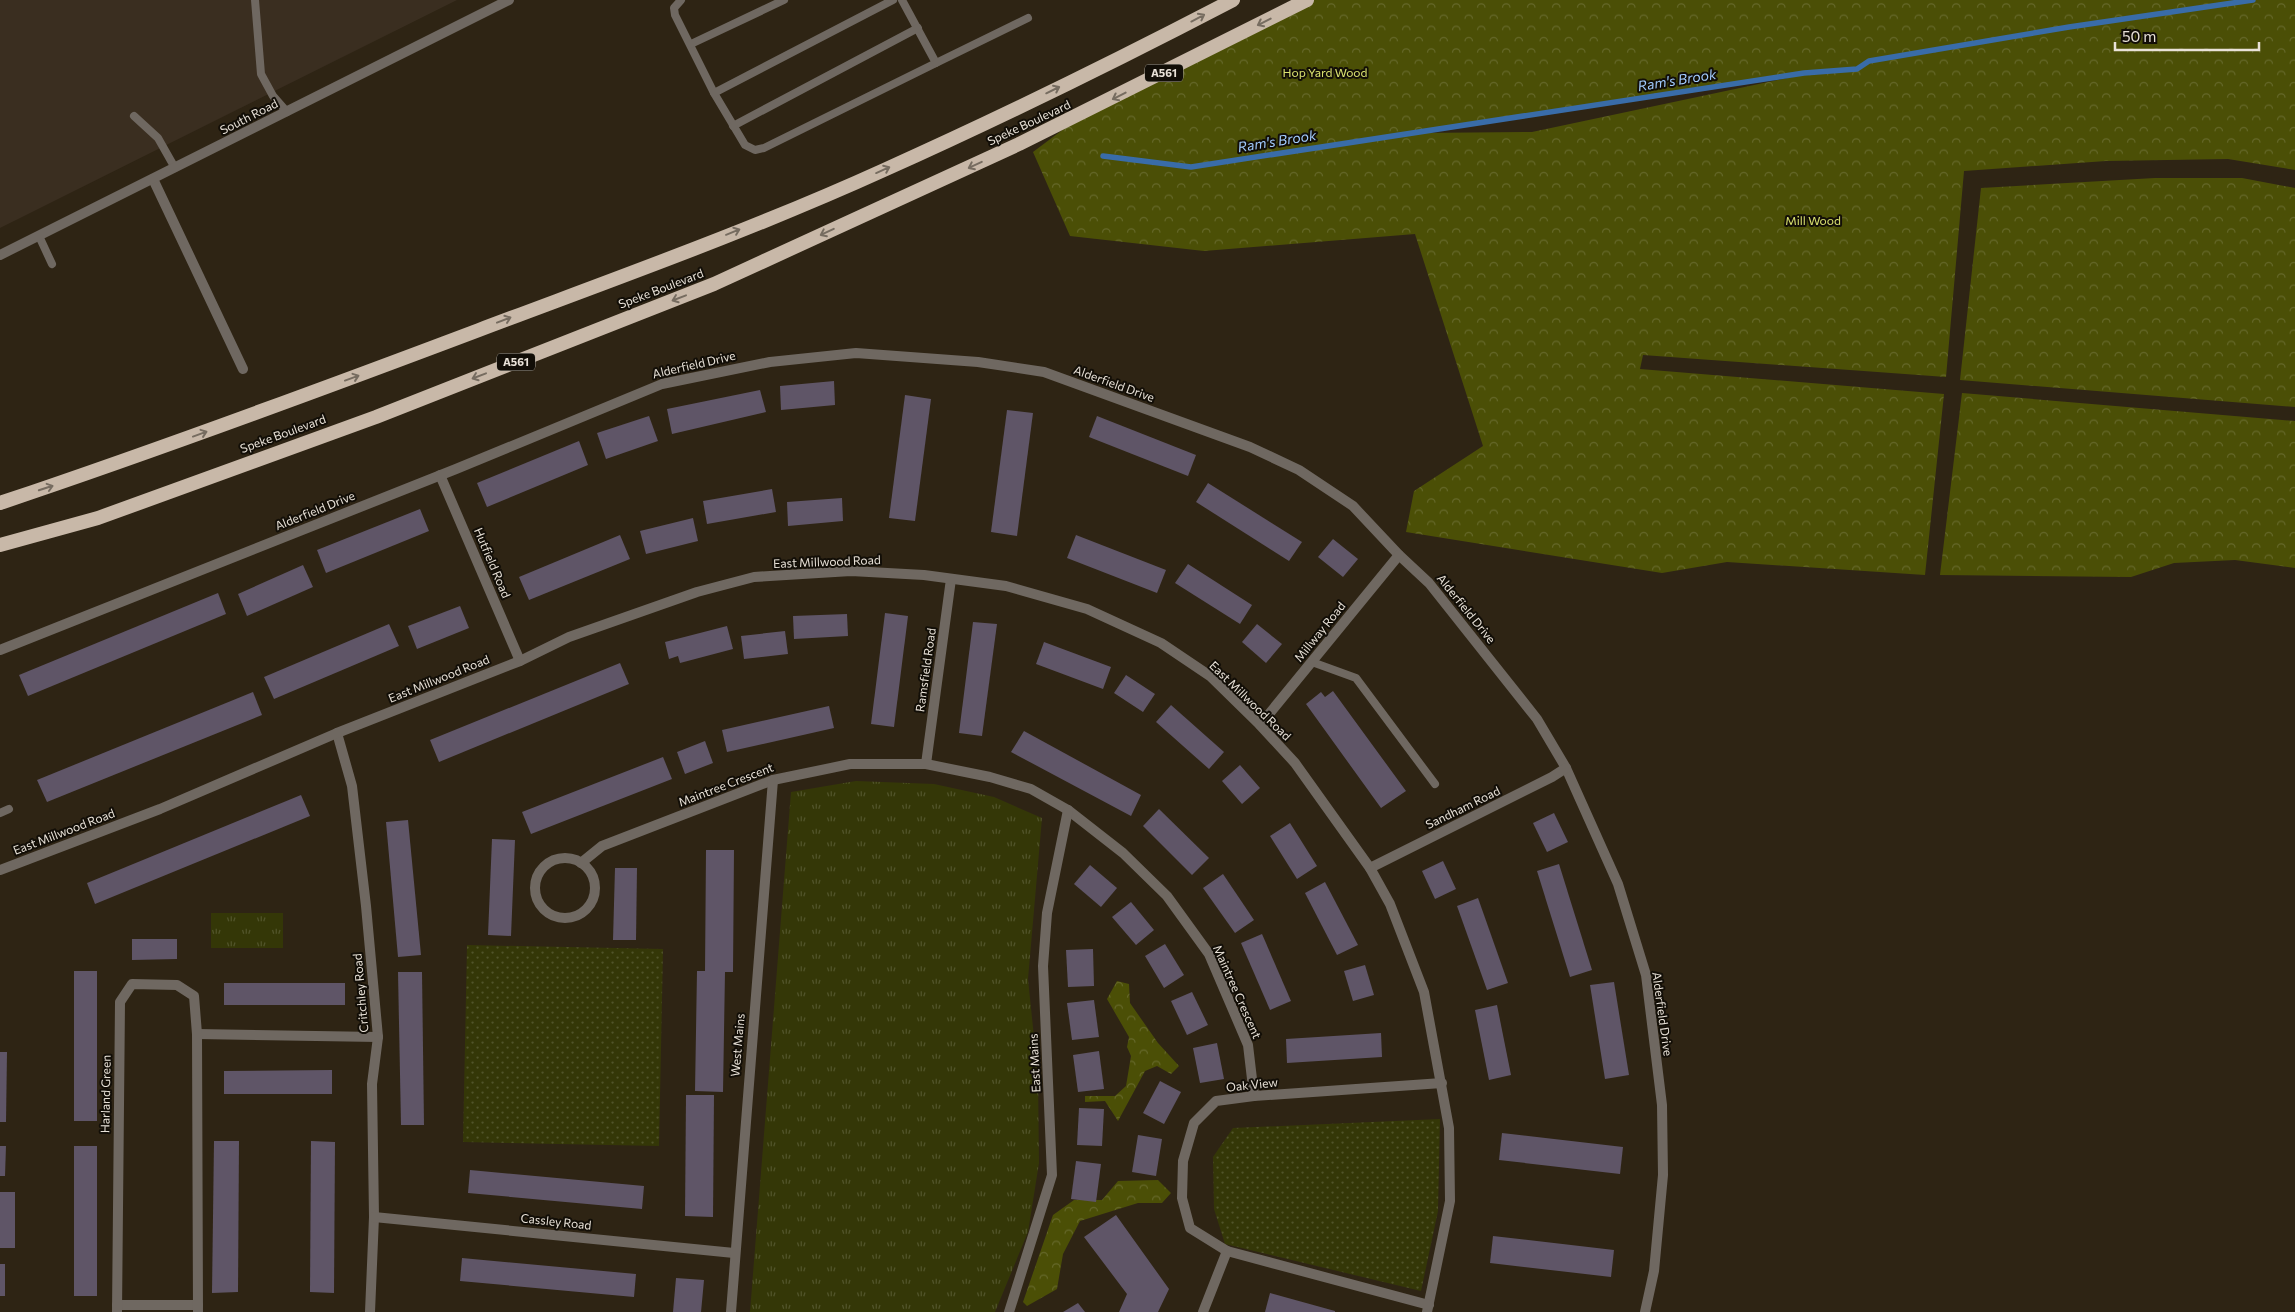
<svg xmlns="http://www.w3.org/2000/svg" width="2295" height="1312" viewBox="0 0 2295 1312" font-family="Commissioner,sans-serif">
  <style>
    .industrial { fill: #3a2e20 }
    .grass { fill: url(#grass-dots) }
    .forest { fill: url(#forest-crowns); fill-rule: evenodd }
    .park { fill: url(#park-tufts) }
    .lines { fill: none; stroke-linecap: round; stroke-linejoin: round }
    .stream { stroke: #396ca8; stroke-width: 5.5 }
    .building { fill: #5f5567 }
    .service { stroke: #6f6861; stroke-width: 8 }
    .minor { stroke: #6f6861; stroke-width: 10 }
    .trunk { stroke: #c8b8a8; stroke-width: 14 }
    .oneway { stroke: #766c60 }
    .labels { text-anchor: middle; stroke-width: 4; stroke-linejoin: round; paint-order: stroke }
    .shield { fill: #120e07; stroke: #a8a299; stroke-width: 1 }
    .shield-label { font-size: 11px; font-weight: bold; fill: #e9e2d8 }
    .park-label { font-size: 12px; fill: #dbe370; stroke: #120e07 }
    .street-label { font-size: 12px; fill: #e9e2d8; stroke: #120e07 }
    .water-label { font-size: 14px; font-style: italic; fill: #a2cbfe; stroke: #120e07 }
  </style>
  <defs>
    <pattern id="grass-dots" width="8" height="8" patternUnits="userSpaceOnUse" patternTransform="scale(1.25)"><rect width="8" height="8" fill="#343707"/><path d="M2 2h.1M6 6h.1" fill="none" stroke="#51542a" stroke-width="1.8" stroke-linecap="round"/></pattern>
    <pattern id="forest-crowns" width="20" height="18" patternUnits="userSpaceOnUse" patternTransform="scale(1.25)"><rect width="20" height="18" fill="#4b4f06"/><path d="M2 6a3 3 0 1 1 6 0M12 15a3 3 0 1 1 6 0" fill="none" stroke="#65682a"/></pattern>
    <pattern id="park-tufts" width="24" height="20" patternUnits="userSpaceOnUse" patternTransform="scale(1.25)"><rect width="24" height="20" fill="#343707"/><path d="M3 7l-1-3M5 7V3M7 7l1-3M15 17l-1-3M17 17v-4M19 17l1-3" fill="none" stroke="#51542a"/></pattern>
  </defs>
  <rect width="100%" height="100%" fill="#2e2414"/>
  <polygon class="industrial" points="0,0 457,0 0,228"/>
  <g class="grass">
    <polygon points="467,945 663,949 659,1146 463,1142"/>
    <polygon points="1440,1119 1438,1211 1421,1291 1225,1244 1214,1209 1213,1157 1233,1128"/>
  </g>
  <g class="forest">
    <path d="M1307,0H2295V170L2228,159L2106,161L1964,171L1946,377L1643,355L1640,369L1944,394L1925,575L1727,562L1662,573L1406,532L1414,491L1483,446L1415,234L1204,251L1070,236L1033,152L1089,110ZM1816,72L1532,132L1418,133L1804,73Z"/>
    <polygon points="2155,178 2242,178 2295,188 2295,407 1960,380 1981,188"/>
    <polygon points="1962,393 2295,421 2295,568 2235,560 2174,563 2131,577 1940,575"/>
    <polygon points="1117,981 1129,984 1130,1003 1158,1043 1179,1066 1171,1074 1157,1066 1145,1071 1118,1121 1105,1101 1085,1102 1085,1096 1115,1096 1126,1086 1131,1056 1127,1047 1129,1037 1107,999"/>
    <polygon points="1158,1180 1171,1193 1162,1203 1138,1203 1080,1221 1063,1254 1057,1289 1027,1306 1023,1302 1053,1215 1074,1200 1102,1200 1118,1181"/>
  </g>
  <g class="park">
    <polygon points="856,781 934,784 994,797 1042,818 1028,979 1038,1076 1039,1163 1028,1232 995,1312 750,1312 791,792"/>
    <rect x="211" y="913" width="72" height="35"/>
  </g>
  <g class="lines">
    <polyline class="stream" points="1103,156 1191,167 1804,73 1857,69 1869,61 2069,27 2253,0"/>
  </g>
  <g class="building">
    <polygon points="834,381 835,405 781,410 780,386"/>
    <polygon points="760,390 766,412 672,434 667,409"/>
    <polygon points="905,395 931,399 915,521 889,518"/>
    <polygon points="1007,410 1033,413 1017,536 991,532"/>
    <polygon points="649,416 658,441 606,459 597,433"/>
    <polygon points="1097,416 1196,455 1188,476 1089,437"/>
    <polygon points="579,441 588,465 487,507 477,483"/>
    <polygon points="1208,483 1302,542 1289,561 1196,502"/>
    <polygon points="772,489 776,512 707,524 703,501"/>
    <polygon points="842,498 843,521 788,526 787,502"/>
    <polygon points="420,509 429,531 326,573 317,550"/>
    <polygon points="693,518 698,541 646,554 640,531"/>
    <polygon points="620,535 630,559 529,600 519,577"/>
    <polygon points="1076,535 1166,570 1157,593 1067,558"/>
    <polygon points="1333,539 1358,559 1343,577 1318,557"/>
    <polygon points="1188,564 1252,605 1240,624 1175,583"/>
    <polygon points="303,565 313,587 247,616 238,594"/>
    <polygon points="218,593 226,614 28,696 19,675"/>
    <polygon points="460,606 469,628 417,649 408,626"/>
    <polygon points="885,613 908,616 894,727 871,724"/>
    <polygon points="847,614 848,636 794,639 793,616"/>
    <polygon points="973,622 997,624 982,736 959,733"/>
    <polygon points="389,624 399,646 274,699 264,677"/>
    <polygon points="1257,624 1282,644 1266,663 1242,642"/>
    <polygon points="727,626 733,649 680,663 678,656 669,659 665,642"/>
    <polygon points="785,631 788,654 744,659 741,636"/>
    <polygon points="1044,642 1111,667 1103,689 1036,664"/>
    <polygon points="620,663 629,684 439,762 430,740"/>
    <polygon points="1126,675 1155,694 1143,712 1114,693"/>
    <polygon points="1333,691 1406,791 1381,808 1306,704 1321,692 1325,697"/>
    <polygon points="253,692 262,715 47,802 37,780"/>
    <polygon points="1171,705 1224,752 1209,769 1156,722"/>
    <polygon points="829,706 834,728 727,752 722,730"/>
    <polygon points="1024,731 1141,795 1131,816 1011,752"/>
    <polygon points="705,741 713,763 685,774 677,752"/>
    <polygon points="663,757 672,779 531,834 522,812"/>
    <polygon points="1240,765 1260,788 1242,804 1222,781"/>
    <polygon points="301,795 310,816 95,904 87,883"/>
    <polygon points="1159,809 1209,858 1192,875 1143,826"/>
    <polygon points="1554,813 1568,842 1547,852 1533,823"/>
    <polygon points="408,820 421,955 398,957 386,822"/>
    <polygon points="1290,823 1317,866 1297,879 1270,836"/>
    <polygon points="492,839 515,840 511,936 488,935"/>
    <polygon points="706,850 734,850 733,972 725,972 723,1092 695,1091 697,971 705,971"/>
    <polygon points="1443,861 1456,889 1435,899 1422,871"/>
    <polygon points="1559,864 1592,970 1570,977 1537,871"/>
    <polygon points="1090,865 1117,888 1101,907 1074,884"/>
    <polygon points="615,868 637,868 636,940 613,940"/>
    <polygon points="1223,874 1254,920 1235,933 1203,888"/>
    <polygon points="1325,882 1358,945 1337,955 1305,893"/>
    <polygon points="1478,898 1508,983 1487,990 1457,906"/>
    <polygon points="1131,902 1154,930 1136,945 1112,917"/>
    <polygon points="1262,934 1291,1001 1270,1010 1241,943"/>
    <polygon points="132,939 177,939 177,959 132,960"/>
    <polygon points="1165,944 1184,975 1164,988 1145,956"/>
    <polygon points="1093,949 1094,986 1068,987 1066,950"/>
    <polygon points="1365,965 1374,995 1353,1001 1344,971"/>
    <rect x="74" y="971" width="23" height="150"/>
    <polygon points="398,972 422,972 424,1125 401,1125"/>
    <polygon points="1614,982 1629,1075 1605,1079 1590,985"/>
    <rect x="224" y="983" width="121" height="22"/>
    <polygon points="1192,992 1208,1025 1187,1035 1171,1001"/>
    <polygon points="1094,1000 1099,1037 1072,1040 1067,1003"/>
    <polygon points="1497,1005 1511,1075 1489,1080 1475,1010"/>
    <polygon points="1381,1033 1382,1057 1287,1063 1286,1039"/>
    <polygon points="1217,1043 1224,1079 1200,1083 1193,1048"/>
    <polygon points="1099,1051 1104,1089 1078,1092 1073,1055"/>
    <polygon points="0,1052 7,1052 6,1122 0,1122"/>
    <polygon points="332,1070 332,1094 224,1094 224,1071"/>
    <polygon points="1160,1081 1181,1092 1164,1124 1143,1113"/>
    <polygon points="686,1095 714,1095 713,1217 685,1216"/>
    <polygon points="1079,1108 1104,1109 1102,1146 1077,1145"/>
    <polygon points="1502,1133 1623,1147 1620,1174 1499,1160"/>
    <polygon points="1138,1135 1162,1139 1156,1176 1132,1172"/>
    <polygon points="214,1141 239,1141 238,1292 212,1293"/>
    <polygon points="311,1141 335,1142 334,1293 310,1292"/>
    <polygon points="0,1146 6,1146 5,1176 0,1176"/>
    <rect x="74" y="1146" width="23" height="150"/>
    <polygon points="1076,1161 1101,1164 1096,1202 1071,1199"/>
    <polygon points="470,1170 644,1186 642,1209 468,1193"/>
    <rect x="0" y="1192" width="15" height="56"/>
    <polygon points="1116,1215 1169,1289 1158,1312 1119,1312 1127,1294 1084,1237"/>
    <polygon points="1493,1236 1614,1250 1611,1277 1490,1263"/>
    <polygon points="462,1258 636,1274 634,1297 460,1281"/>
    <rect x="0" y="1264" width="5" height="32"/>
    <polygon points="676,1278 704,1280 701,1312 673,1312"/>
    <polygon points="1270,1293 1335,1311 1335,1312 1265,1312"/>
    <polygon points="1078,1303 1085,1312 1063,1312"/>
  </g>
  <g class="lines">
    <g class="service">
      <polyline points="255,0 261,74 273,96 287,112"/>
      <polyline points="681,0 674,8 675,15 714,93 745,145 755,150 764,148 936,63 902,0"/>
      <polyline points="691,44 784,0"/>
      <polyline points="936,63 1028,18"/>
      <polyline points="714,93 893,0"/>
      <polyline points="134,116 158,138 175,168"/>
      <polyline points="733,126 918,28"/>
      <polyline points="39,236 52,264"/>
      <polyline points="1312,662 1356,678 1435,784"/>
      <polyline points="0,813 9,809"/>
    </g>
    <g class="minor">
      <polyline points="153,179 243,369"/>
      <polyline points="0,255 509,0"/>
      <polyline points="440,475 520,661"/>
      <polyline points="0,650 456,469 662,384 770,362 856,353 978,362 1044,372 1250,447 1299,470 1353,506 1399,555 1429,583 1537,719 1566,768 1618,884 1646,975 1662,1105 1663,1175 1654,1271 1645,1312"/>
      <polyline points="1260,725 1399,555"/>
      <polyline points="337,733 352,786 366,906 378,1037 372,1084 374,1217 370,1312"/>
      <polyline points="926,764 951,579"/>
      <circle cx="565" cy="888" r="30"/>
      <polyline points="581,863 602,846 773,780 850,764 926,764 990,777 1031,789 1068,810 1123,853 1167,896 1209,954 1248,1045 1254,1096"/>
      <polyline points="1370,868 1552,777 1566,768"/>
      <polyline points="0,870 160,809 337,733 520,661 569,637 697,592 754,577 851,571 924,575 1006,586 1087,609 1161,643 1210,676 1260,725 1295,763 1370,868 1390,904 1424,992 1449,1128 1450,1201 1427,1312"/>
      <polyline points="197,1034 378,1037"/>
      <polyline points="374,1217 734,1253"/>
      <polyline points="117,1305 198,1305"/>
      <polyline points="1429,1305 1227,1251 1190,1228 1182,1198 1183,1161 1194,1123 1216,1101 1254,1096 1442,1083"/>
      <polyline points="117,1312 120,1002 132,984 177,985 194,996 197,1034 198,1312"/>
      <polyline points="731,1312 773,780"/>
      <polyline points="1009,1312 1052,1175 1043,966 1047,913 1068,810"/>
      <polyline points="1203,1312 1227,1251"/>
    </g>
    <g class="trunk">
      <path d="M0,503C161,449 320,390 479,330C614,279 752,230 884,170C1002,117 1118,60 1233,0"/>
      <polyline points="0,545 98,518 376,417 714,284 1019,144 1307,0"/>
    </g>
  </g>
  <defs><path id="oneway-shaft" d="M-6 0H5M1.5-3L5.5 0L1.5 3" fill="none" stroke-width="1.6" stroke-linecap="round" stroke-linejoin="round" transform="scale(1.25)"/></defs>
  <g class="oneway">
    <use href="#oneway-shaft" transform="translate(1198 18) rotate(-28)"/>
    <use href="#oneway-shaft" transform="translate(1264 22) rotate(153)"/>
    <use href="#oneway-shaft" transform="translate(1053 90) rotate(-26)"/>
    <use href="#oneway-shaft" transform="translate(1119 96) rotate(153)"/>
    <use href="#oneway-shaft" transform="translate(975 165) rotate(155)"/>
    <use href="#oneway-shaft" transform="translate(883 170) rotate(-24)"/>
    <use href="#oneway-shaft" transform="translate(733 232) rotate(-22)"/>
    <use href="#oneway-shaft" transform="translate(827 232) rotate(155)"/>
    <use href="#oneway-shaft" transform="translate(679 298) rotate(159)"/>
    <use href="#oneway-shaft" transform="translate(504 320) rotate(-21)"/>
    <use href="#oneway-shaft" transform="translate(479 376) rotate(159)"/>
    <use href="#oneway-shaft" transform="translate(352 378) rotate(-20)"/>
    <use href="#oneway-shaft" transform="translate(200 434) rotate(-20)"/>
    <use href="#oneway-shaft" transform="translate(46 488) rotate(-18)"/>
  </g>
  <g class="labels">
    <g class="shield">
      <rect x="1145" y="64.5" width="38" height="17" rx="4"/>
      <rect x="497" y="353.5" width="38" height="17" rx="4"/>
    </g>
    <g class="shield-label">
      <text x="1164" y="77">A561</text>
      <text x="516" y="366">A561</text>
    </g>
    <g class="park-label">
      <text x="1325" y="77">Hop Yard Wood</text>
      <text x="1813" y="225">Mill Wood</text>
    </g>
    <g class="street-label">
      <text transform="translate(249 117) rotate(-27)" y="4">South Road</text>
      <text transform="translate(1029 123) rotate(-25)" y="4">Speke Boulevard</text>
      <text transform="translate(661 289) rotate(-21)" y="4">Speke Boulevard</text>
      <text transform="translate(694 365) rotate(-13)" y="4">Alderfield Drive</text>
      <text transform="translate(1114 384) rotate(20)" y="4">Alderfield Drive</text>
      <text transform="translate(283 434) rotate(-20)" y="4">Speke Boulevard</text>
      <text transform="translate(315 511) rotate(-22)" y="4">Alderfield Drive</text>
      <text transform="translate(827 562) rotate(-2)" y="4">East Millwood Road</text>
      <text transform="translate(492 563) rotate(67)" y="4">Hutfield Road</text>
      <text transform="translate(1466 609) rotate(51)" y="4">Alderfield Drive</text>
      <text transform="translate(1320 632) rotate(-51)" y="4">Millway Road</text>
      <text transform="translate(926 670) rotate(-82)" y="4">Ramsfield Road</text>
      <text transform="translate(439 679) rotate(-22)" y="4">East Millwood Road</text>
      <text transform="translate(1250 701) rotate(44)" y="4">East Millwood Road</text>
      <text transform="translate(726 785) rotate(-21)" y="4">Maintree Crescent</text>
      <text transform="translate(1463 808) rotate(-26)" y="4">Sandham Road</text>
      <text transform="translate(64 832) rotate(-21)" y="4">East Millwood Road</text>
      <text transform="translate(1237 992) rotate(66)" y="4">Maintree Crescent</text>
      <text transform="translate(361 993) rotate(-95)" y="4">Critchley Road</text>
      <text transform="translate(1662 1014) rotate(82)" y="4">Alderfield Drive</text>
      <text transform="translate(738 1045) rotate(-85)" y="4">West Mains</text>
      <text transform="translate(1035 1063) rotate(-93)" y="4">East Mains</text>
      <text transform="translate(1252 1085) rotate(-6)" y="4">Oak View</text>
      <text transform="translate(106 1094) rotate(-89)" y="4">Harland Green</text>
      <text transform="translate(556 1222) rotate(6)" y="4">Cassley Road</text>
    </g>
    <g class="water-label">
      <text transform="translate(1677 80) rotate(-9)" y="5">Ram's Brook</text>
      <text transform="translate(1277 141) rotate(-9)" y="5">Ram's Brook</text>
    </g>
  </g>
  <path d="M2115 42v8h144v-8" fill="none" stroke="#e9e2d8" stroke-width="2.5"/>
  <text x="2122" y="42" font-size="15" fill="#e9e2d8" stroke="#120e07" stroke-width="4" paint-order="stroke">50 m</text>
</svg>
